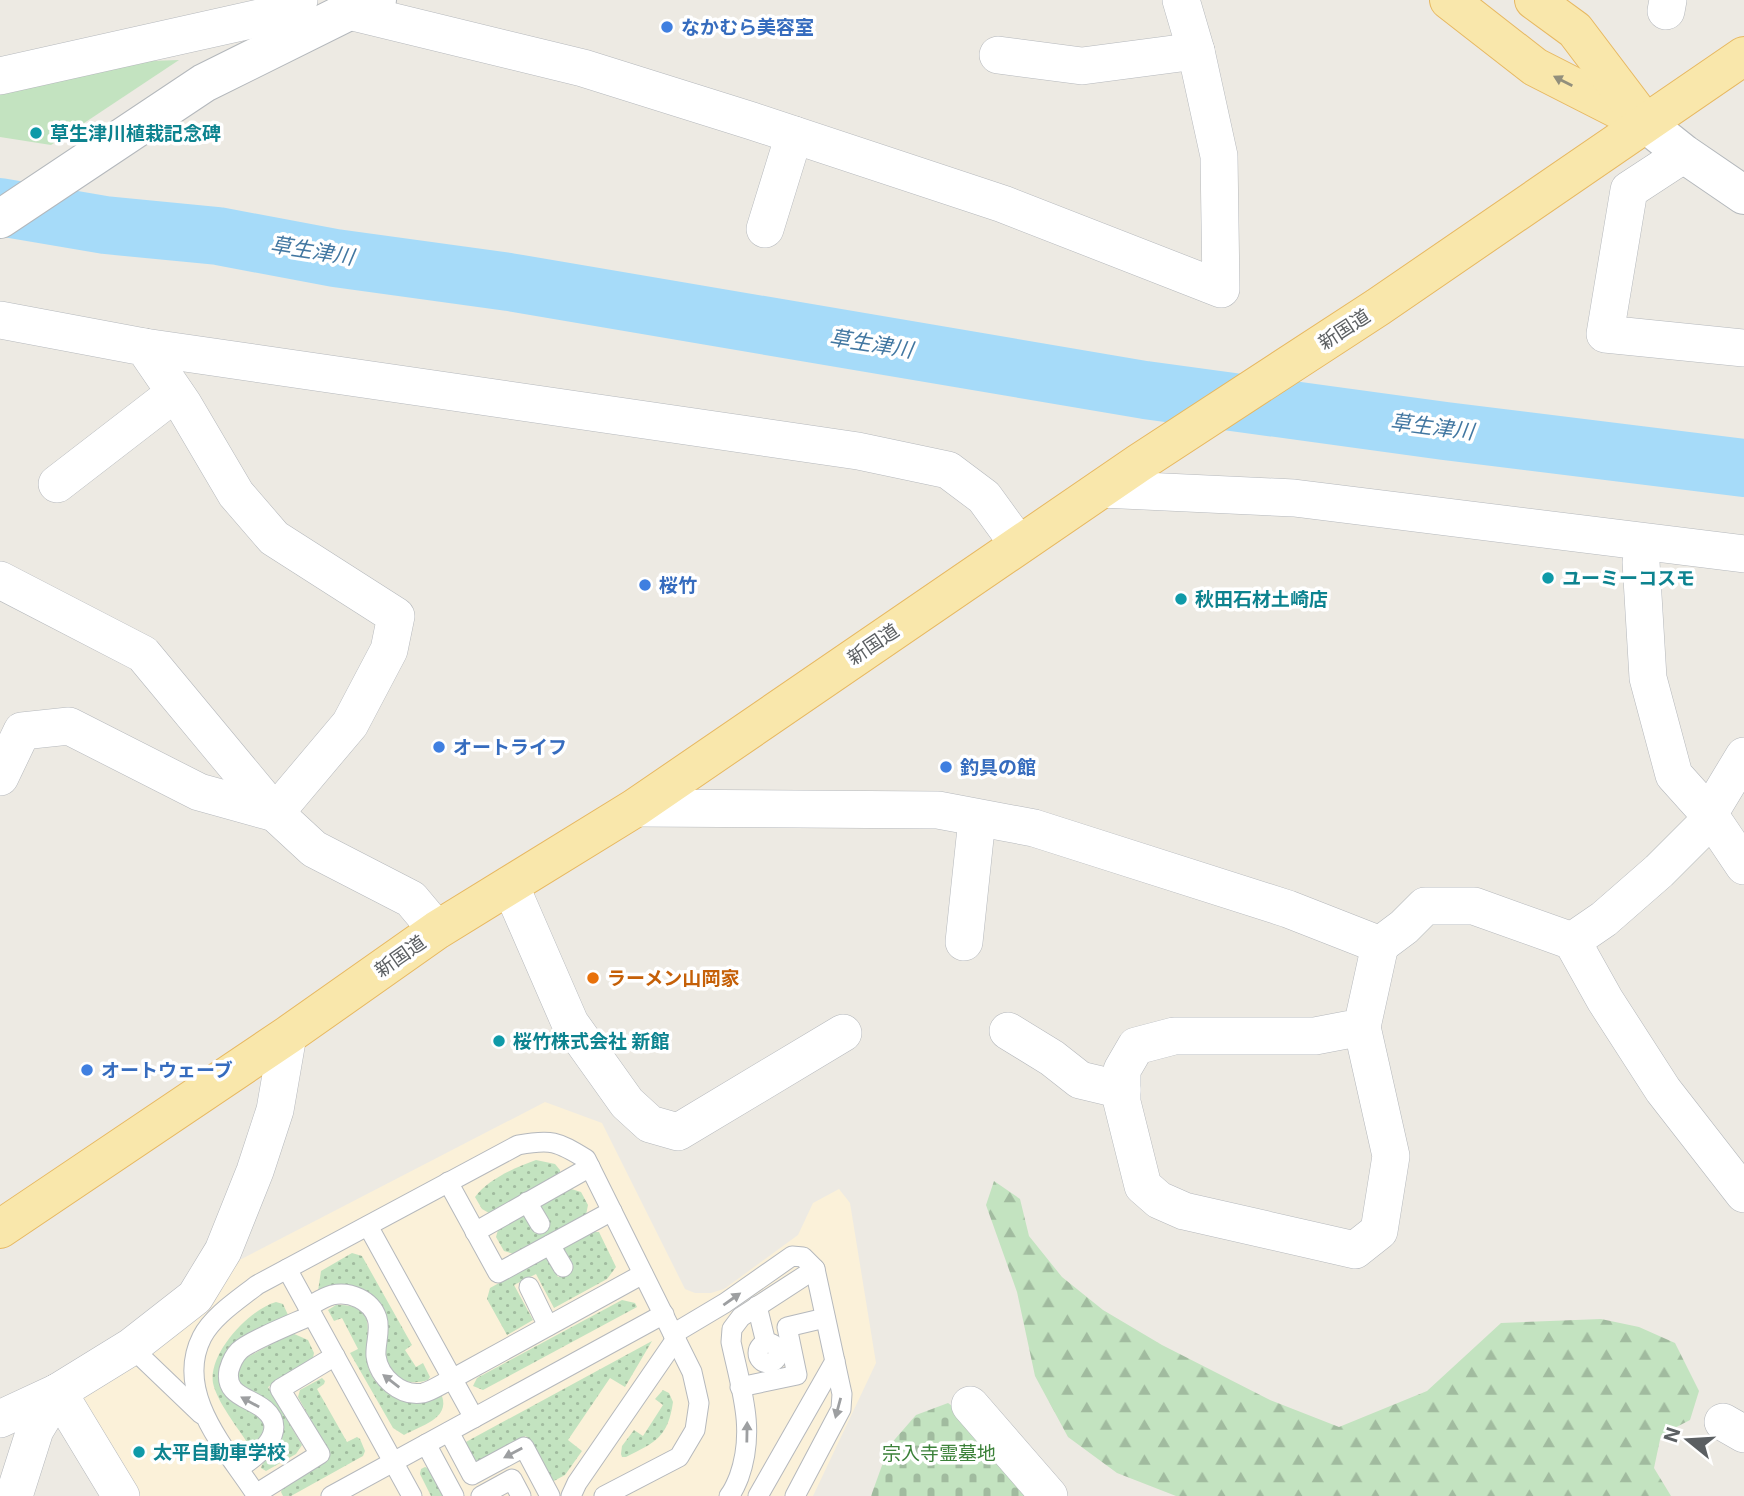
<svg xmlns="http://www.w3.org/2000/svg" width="1744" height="1496" viewBox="0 0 1744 1496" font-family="Inter,'Noto Sans JP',sans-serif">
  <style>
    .commercial { fill: #fbf1d9 }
    .grass { fill: url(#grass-dots) }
    .forest { fill: url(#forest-firs) }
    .cemetery { fill: url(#cemetery-stones) }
    .park { fill: #c3e3c0 }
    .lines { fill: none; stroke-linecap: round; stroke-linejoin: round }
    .river { stroke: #a6dbf9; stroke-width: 58 }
    .lane-casing { stroke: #b5b8bc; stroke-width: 21 }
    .street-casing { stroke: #b5b8bc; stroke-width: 38 }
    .secondary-casing { stroke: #b4b8bc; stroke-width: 40 }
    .primary-casing { stroke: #e7b861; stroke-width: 40 }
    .lane { stroke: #fff; stroke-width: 19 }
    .street { stroke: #fff; stroke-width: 37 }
    .secondary { stroke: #fff; stroke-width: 38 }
    .primary { stroke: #f9e7ab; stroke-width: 38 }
    .oneway { fill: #928f7c }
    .oneway2 { fill: #9d9fa1 }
    .shop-dot { fill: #3f7fe0; stroke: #fff; stroke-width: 2.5 }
    .culture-dot { fill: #0f9aa8; stroke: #fff; stroke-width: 2.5 }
    .food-dot { fill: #e8710a; stroke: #fff; stroke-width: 2.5 }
    .labels { text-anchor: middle; stroke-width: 7; stroke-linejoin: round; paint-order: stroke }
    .shop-label { font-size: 19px; font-weight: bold; fill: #366cbe; stroke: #fff; text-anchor: start }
    .culture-label { font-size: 19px; font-weight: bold; fill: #0d838f; stroke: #fff; text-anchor: start }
    .street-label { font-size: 19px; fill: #5b5f62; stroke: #fff }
    .food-label { font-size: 19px; font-weight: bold; fill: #c56008; stroke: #fff; text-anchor: start }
    .park-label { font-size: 19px; fill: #3c823a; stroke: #fff }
    .water-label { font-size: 21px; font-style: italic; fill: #4277a1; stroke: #fff }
  </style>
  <defs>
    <pattern id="grass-dots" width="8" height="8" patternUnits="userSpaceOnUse" patternTransform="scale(1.75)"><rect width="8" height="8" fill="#c3e3c0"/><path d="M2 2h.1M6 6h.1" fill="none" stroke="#a1bb9f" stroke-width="1.8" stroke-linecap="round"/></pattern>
    <pattern id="forest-firs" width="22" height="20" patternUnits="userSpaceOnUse" patternTransform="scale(1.75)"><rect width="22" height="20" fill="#c3e3c0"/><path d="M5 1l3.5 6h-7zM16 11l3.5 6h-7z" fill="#a1bb9f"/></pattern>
    <pattern id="cemetery-stones" width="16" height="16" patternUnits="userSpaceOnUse" patternTransform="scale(1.75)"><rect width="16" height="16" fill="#c3e3c0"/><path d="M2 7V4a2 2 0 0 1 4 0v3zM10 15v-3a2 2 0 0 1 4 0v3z" fill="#a1bb9f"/></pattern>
  </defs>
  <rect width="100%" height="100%" fill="#edeae3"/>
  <polygon class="commercial" points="545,1102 602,1123 685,1289 695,1293 711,1293 724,1289 798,1235 813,1203 839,1189 850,1203 876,1363 813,1496 133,1496 79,1397 230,1265"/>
  <g class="grass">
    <path d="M536,1160L555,1164L560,1170V1174L489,1213L482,1209L475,1197C488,1179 516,1167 536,1160Z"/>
    <polygon points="568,1188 581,1192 588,1205 586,1215 514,1254 504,1251 496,1237 499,1226 524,1213 535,1233 548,1226 537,1205"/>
    <polygon points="592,1232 599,1232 616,1267 607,1279 554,1308 536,1274 514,1285 533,1320 507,1335 487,1299 490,1288 547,1257 558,1277 573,1270 562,1249"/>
    <path d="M352,1253L362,1256L412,1345L405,1350L416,1367L423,1363L430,1377L428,1380C406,1387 385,1377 385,1353C385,1338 389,1330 385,1314L318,1291L321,1271Z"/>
    <polygon points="622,1300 635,1303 637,1307 483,1390 473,1386 477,1378"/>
    <path d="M276,1302L283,1304L288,1315L285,1320L221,1367C232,1381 264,1412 264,1428C264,1437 259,1442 253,1448L249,1445C238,1428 217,1402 213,1383C208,1353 250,1309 276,1302Z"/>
    <path d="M336,1305C380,1304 365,1334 367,1360C369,1385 394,1400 417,1402C427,1403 434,1396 442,1396C450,1419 420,1426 404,1435L393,1428L350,1353L358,1349L342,1318L334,1321L328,1310Z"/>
    <path d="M292,1333L308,1340L314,1353L313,1358L268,1387L302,1445L296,1454L266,1471L261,1468C263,1460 274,1449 279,1438L242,1390L237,1374L242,1360Z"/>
    <polygon points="652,1341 625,1387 610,1378 568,1440 582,1451 565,1475 552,1482 548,1478 526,1436 474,1463 464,1443"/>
    <polygon points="322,1378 325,1381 324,1384 317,1389 347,1442 357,1437 360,1439 365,1451 363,1456 291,1496 283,1496 281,1492 284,1484 330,1455 298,1397 300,1390"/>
    <path d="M663,1390L669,1393L673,1402C668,1437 656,1442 626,1457H622L621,1454L622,1446L634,1430L643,1436L663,1405L655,1399Z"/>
    <polygon points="425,1467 430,1469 445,1496 431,1496 420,1474 421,1469"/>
  </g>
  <polygon class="forest" points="994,1181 1020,1199 1029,1236 1062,1277 1103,1310 1162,1345 1270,1400 1339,1427 1427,1391 1501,1323 1601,1319 1639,1327 1675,1343 1699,1391 1690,1420 1661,1435 1654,1468 1671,1496 1176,1496 1117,1473 1068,1437 1035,1376 1017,1292 986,1205"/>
  <polygon class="cemetery" points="948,1403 962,1413 1029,1496 871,1496 889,1446 916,1415"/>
  <polygon class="park" points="179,60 51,145 0,137 0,89 151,61"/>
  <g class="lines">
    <polyline class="river" points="0,207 105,225 218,236 335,258 509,282 1145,390 1445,431 1744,468"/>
    <defs>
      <g id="lane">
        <polyline points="448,1182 498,1273 612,1211"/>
        <polyline points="527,1202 540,1224"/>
        <polyline points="368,1226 474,1418"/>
        <polyline points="475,1232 590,1167"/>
        <polyline points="550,1245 563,1267"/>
        <polyline points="287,1269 412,1496"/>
        <polyline points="529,1287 548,1326"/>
        <polyline points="757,1306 766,1343"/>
        <path d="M308,1307C315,1303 324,1297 332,1295C350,1291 371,1300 377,1318C381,1330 375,1344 376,1356C379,1377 400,1397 423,1393C432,1391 443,1383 452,1379L643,1274"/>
        <polyline points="673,1334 725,1303 792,1256 803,1257 815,1269 842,1394 841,1409 795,1496"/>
        <circle cx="768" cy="1353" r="10"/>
        <polyline points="131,1347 201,1414"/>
        <polyline points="740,1387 797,1375 787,1327 825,1318"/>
        <polyline points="449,1432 472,1475 524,1447 550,1496"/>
        <polyline points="426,1444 454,1496"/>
        <path d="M239,1468C256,1457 290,1432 265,1410C250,1397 224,1396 229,1370C231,1363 234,1356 239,1351C249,1341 297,1322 312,1315"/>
        <polyline points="256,1494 320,1454 280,1389 335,1356"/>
        <path d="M257,1496C228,1451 173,1394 202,1337C213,1316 238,1300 257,1285L518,1145C551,1139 557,1141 586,1159L692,1372L699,1403L695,1430L679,1457L604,1496"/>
        <polyline points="331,1496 664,1314"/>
        <polyline points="481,1496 512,1479 521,1496"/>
        <polyline points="571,1496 577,1483 676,1339"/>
        <path d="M729,1496C734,1490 736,1484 739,1477C756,1430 741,1389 731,1342L732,1329L741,1317L815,1269"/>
        <polyline points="758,1496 835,1361"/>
      </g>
      <g id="street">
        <polyline points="349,11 583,68 752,121 1003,204 1221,289 1219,156 1196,51 1181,0"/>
        <polyline points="1666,11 1668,0"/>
        <polyline points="998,55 1082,66 1196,51"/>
        <polyline points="0,76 277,14 299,0"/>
        <polyline points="1684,154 1629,190 1605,334 1744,348"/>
        <polyline points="765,229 794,135"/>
        <polyline points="0,320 144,347 183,404 236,494 274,538 396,616 389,650 350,724 275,813 199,792 69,726 22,731 0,777"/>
        <polyline points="144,347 858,451 948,470 984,497 1019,545"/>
        <polyline points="57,484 175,393"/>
        <polyline points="1101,489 1294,498 1744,554"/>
        <polyline points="1641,562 1648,678 1674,775 1709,814 1744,866"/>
        <polyline points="0,580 143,654 275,813 314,849 411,899 437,930"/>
        <polyline points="635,808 938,810 1034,828 1288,909 1380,945 1404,927 1425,906 1474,906 1572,941 1605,1000 1663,1090 1744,1194"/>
        <polyline points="510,885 570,1023 627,1103 650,1124 678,1132 843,1033"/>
        <polyline points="1572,941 1604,919 1659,871 1704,826 1709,814 1744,756"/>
        <polyline points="964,942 977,819"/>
        <polyline points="1362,1027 1391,1156 1379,1231 1355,1250 1184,1211 1159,1200 1143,1186 1122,1102 1122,1070 1136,1046 1174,1036 1315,1036 1362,1027 1380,945"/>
        <polyline points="1008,1031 1052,1058 1080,1080 1122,1090"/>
        <polyline points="58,1392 121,1496"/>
        <polyline points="970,1405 1049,1496"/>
        <polyline points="0,1419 58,1392 131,1347 195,1297 223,1251 255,1171 275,1110 288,1035"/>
        <polyline points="1723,1422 1744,1434"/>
        <polyline points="14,1496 35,1430 58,1392"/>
      </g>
      <g id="secondary">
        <polyline points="1645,123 1684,154 1744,195"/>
        <polyline points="0,219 204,83 349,11 377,0"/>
      </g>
      <g id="primary">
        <polyline points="1449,0 1535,67 1645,123"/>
        <polyline points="1534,0 1575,30 1640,116"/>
        <polyline points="0,1229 288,1035 437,930 635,808 1139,463 1378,307 1744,56"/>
      </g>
    </defs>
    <use href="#lane" class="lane-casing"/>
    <use href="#street" class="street-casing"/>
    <use href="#secondary" class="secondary-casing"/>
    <use href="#primary" class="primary-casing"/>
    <use href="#lane" class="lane"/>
    <use href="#street" class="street"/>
    <use href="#secondary" class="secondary"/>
    <use href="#primary" class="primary"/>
  </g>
  <defs><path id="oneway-solid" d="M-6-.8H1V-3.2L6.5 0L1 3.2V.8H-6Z" transform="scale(1.75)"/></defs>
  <use class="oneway" href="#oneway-solid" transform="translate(1563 81) rotate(-153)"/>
  <g class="oneway2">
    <use href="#oneway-solid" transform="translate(732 1299) rotate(-35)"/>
    <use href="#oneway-solid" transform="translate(391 1381) rotate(-142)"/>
    <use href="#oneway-solid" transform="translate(250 1402) rotate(-151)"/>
    <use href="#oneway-solid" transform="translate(838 1408) rotate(105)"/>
    <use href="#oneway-solid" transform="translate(747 1432) rotate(-89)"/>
    <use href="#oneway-solid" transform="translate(513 1453) rotate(152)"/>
  </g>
  <g class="shop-dot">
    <circle cx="667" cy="27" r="7"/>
    <circle cx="645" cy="585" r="7"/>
    <circle cx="439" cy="747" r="7"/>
    <circle cx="946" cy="767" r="7"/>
    <circle cx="87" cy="1070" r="7"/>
  </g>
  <g class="culture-dot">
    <circle cx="36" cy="133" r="7"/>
    <circle cx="1548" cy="578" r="7"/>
    <circle cx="1181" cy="599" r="7"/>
    <circle cx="499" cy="1041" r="7"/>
    <circle cx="139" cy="1452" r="7"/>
  </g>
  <circle class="food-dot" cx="593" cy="978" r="7"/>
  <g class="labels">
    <g class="shop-label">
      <text x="681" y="34">なかむら美容室</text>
      <text x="659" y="592">桜竹</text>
      <text x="453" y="754">オートライフ</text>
      <text x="960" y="774">釣具の館</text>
      <text x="101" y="1077">オートウェーブ</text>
    </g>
    <g class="culture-label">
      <text x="50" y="140">草生津川植栽記念碑</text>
      <text x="1562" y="585">ユーミーコスモ</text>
      <text x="1195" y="606">秋田石材土崎店</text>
      <text x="513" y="1048">桜竹株式会社 新館</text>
      <text x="153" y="1459">太平自動車学校</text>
    </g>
    <g class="street-label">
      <text transform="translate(1344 329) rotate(-33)" y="7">新国道</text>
      <text transform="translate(873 644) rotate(-34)" y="7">新国道</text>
      <text transform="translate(400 956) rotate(-35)" y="7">新国道</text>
    </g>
    <g class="food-label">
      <text x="607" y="985">ラーメン山岡家</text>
    </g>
    <g class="park-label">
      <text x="939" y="1460">宗入寺霊墓地</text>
    </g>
    <g class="water-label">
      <text transform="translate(312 251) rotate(9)" y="7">草生津川</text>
      <text transform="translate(871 344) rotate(9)" y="7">草生津川</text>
      <text transform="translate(1432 427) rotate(7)" y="7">草生津川</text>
    </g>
  </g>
  <g transform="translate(1688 1440) rotate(288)" stroke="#ffffff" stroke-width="5" paint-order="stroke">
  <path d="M0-5L12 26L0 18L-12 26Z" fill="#5b5f62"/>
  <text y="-10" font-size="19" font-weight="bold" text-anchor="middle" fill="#5b5f62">N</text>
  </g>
</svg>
